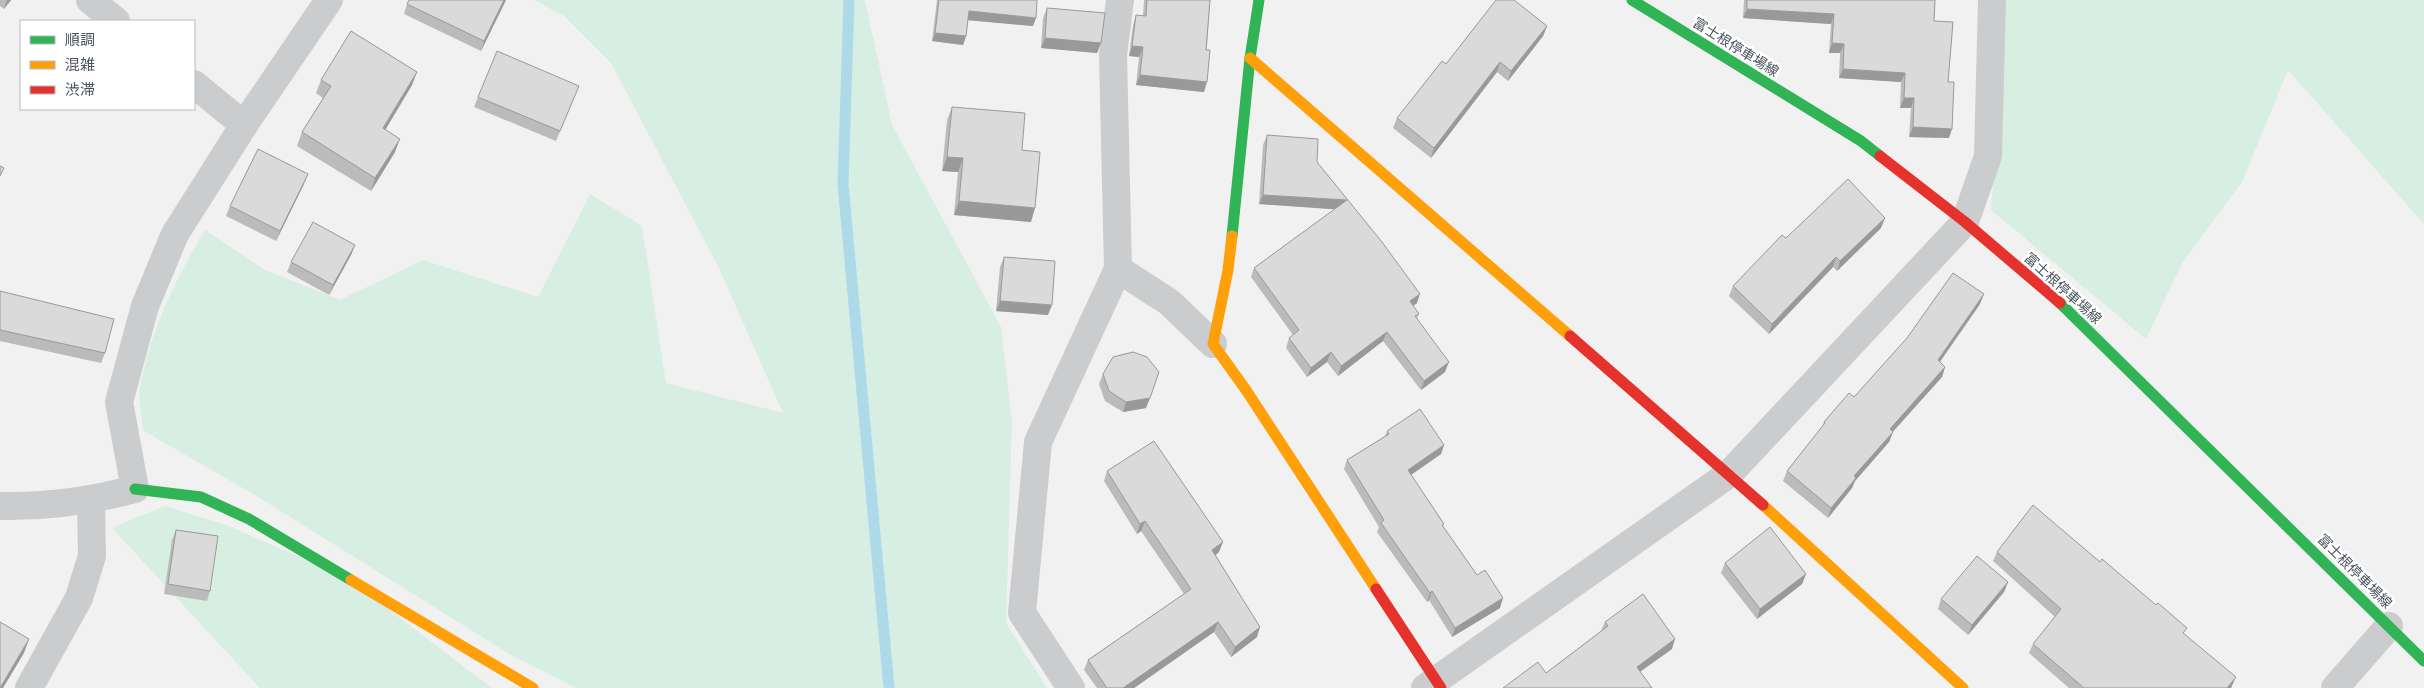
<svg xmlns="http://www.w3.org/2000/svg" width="2424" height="688" viewBox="0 0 2424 688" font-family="'Space Grotesk','Noto Sans JP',sans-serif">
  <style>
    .green { fill: #d7eee2 }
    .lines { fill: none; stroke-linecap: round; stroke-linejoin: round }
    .stream { stroke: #aed9e9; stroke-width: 11 }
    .street { stroke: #cbccce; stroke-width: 28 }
    .fast { stroke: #30b455; stroke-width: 11 }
    .slow { stroke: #ff9f0a; stroke-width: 11 }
    .jam { stroke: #e5322d; stroke-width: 11 }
    .wall { fill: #bbbbbc }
    .shaded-wall { fill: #999 }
    .building { fill: #dadadb; stroke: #999 }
    .labels { text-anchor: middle; stroke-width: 5; stroke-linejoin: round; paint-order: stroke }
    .street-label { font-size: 14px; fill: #49525c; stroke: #fff }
  </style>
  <rect width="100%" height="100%" fill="#f1f1f1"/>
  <g class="green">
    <path d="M534,0H865L892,125L1001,327L1012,422L1006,623L1047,688H576L511,655L255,495L144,431C142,418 138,402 140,389C149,333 176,278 205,230L265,270L340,300L423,260L538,297L590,194L642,226L666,383L783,413L719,268L611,63L564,16Z"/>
    <polygon points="2006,0 2424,0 2424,224 2288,70 2242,182 2182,263 2146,339 1991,210"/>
    <polygon points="165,506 229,526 349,579 492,688 260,688 112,528"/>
  </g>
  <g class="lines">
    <polyline class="stream" points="849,0 843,184 889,688"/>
    <g class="street">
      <polyline points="90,0 116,21"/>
      <polyline points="194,84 244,125"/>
      <polyline points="1118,269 1113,55 1120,0"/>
      <path d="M0,506C46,507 90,501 135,489L119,402L145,306L175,234L244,125L329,0"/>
      <polyline points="29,688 79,598 92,556 91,501"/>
      <polyline points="1071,688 1022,613 1038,442 1118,269 1169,302 1213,344"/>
      <polyline points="1425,688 1729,474 1965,222 1988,156 1992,0"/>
      <polyline points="2335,688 2389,626"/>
    </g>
    <g class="fast">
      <polyline points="1632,0 1861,141 1880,156"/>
      <polyline points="1232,236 1250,58 1259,0"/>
      <polyline points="2060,303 2424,661"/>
      <polyline points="135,489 201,497 249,519 351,580"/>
    </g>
    <g class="slow">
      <polyline points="1250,58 1570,336"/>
      <polyline points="1232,236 1228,270 1213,344 1246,390 1376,589"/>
      <polyline points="1763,505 1963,688"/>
      <polyline points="351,580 533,688"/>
    </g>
    <g class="jam">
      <polyline points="1880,156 1965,222 2060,303"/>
      <polyline points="1570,336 1763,505"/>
      <polyline points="1376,589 1441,688"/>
    </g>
  </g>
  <g class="wall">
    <polygon points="0,0 11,0 4,9 0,6"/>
    <polygon points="506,0 481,51 404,14 407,4"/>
    <polygon points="937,0 1037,0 1033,26 968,20 966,36 963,45 932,41"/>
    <polygon points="1144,0 1210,0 1204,92 1136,85 1139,57 1129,56 1133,25 1136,15 1143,16"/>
    <polygon points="1744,0 1935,0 1934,21 1948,82 1949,138 1909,137 1911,108 1900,108 1901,82 1839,78 1840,53 1829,53 1831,24 1743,18"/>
    <polygon points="1047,8 1101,43 1097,53 1041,48 1043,18"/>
    <polygon points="1547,26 1543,36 1508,81 1497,72 1431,158 1393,128 1397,118 1446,64"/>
    <polygon points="321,80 412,85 385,130 395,152 371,191 297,146 302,132 323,98 316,93"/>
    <polygon points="579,86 556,141 474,107 478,97"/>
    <polygon points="952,107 1022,150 1031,222 954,215 958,172 942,171 947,120"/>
    <polygon points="1267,135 1317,162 1417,303 1413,306 1419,314 1417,318 1445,372 1421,390 1383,341 1338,376 1327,362 1307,377 1286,348 1289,338 1293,335 1251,277 1254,268 1335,209 1259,204 1263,145"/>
    <polygon points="304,184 276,241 226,216 230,206"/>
    <polygon points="1881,228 1837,271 1833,267 1769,334 1729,296 1733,286 1786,238"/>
    <polygon points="355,245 351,255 329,295 287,272 291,262"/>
    <polygon points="1004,257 1048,315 996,311 1000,267"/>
    <polygon points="0,291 105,353 101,363 0,341"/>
    <polygon points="1980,304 1940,362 1945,367 1942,377 1893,432 1889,442 1855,481 1852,488 1828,518 1783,481 1787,471 1822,427 1824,422 1854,397"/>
    <polygon points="1103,374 1146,408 1123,412 1105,401 1099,384"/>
    <polygon points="1387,431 1444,445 1441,454 1411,475 1444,524 1443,526 1500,608 1452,637 1429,600 1427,602 1377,532 1379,527 1344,469 1347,460 1385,436"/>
    <polygon points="1107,471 1219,552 1216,555 1257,637 1231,657 1214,632 1134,688 1097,688 1084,670 1088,660 1184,594 1141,531 1137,534 1104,481"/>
    <polygon points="176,530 210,591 207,601 164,594 172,540"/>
    <polygon points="1997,552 2185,634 2232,686 2231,688 2069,688 2029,653 2033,644 2055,617 1993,561"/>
    <polygon points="1725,563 1806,574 1802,584 1757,619 1721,573"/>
    <polygon points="2008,582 2004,592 1968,635 1938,609 1941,599"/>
    <polygon points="1605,622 1672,649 1640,671 1546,673 1601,631"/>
  </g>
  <g class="shaded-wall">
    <polygon points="7,0 11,0 4,9"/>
    <polygon points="504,0 506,0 481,51 484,41"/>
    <polygon points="1747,9 1834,14 1831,24 1743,18"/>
    <polygon points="969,11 1036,18 1033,26 966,20"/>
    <polygon points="1547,26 1543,36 1508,81 1511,71"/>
    <polygon points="935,33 966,36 963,45 932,41"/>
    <polygon points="1045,38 1101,43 1097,53 1041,48"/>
    <polygon points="1832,43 1844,44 1840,53 1829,53"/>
    <polygon points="1132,46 1143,47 1139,57 1129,56"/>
    <polygon points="1500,62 1497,72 1431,158 1434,148"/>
    <polygon points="1843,69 1905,73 1901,82 1839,78"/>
    <polygon points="417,72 412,85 378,142 383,128"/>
    <polygon points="1140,75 1207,82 1204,92 1136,85"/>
    <polygon points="1904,98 1914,98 1911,108 1900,108"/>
    <polygon points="1913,127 1952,129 1949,138 1909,137"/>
    <polygon points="400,139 395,152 371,191 375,178"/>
    <polygon points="947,157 963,158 958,172 942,171"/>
    <polygon points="308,174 304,184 276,241 280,231"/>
    <polygon points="1263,195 1347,200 1344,210 1259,204"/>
    <polygon points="959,201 1035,208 1031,222 954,215"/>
    <polygon points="1885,218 1881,228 1837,271 1840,261"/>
    <polygon points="355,245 351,255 329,295 333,285"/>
    <polygon points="1836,257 1833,267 1769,334 1772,324"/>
    <polygon points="1420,294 1417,303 1406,311 1410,301"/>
    <polygon points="1984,294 1980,304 1934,370 1938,360"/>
    <polygon points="1000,301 1052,305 1048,315 996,311"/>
    <polygon points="1387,332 1383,341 1338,376 1341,366"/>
    <polygon points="1331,352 1327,362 1307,377 1311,368"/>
    <polygon points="1449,362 1445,372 1421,390 1424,381"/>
    <polygon points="1945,367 1942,377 1886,439 1890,429"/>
    <polygon points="1150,398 1146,408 1123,412 1126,402"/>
    <polygon points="1893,432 1889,442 1855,481 1852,488 1828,518 1831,508 1854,476"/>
    <polygon points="1444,445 1441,454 1405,479 1408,470"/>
    <polygon points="1145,521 1141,531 1137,534 1140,524"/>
    <polygon points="1223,542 1219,552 1209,560 1212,550"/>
    <polygon points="1806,574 1802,584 1757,619 1760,609"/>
    <polygon points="2008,582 2004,592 1968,635 1972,625"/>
    <polygon points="1432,591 1429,600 1427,602 1430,593"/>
    <polygon points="1503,598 1500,608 1452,637 1455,628"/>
    <polygon points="1218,622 1214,632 1134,688 1123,688"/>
    <polygon points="1260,627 1257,637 1231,657 1235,647"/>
    <polygon points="29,639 24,653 3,688 0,688"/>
    <polygon points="1675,639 1672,649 1633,677 1637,667"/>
    <polygon points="2236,677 2231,688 2227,688"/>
  </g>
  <g class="building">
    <polygon points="409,0 504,0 484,41 407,4"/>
    <polygon points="939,0 1037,0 1036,18 969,11 966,36 935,33"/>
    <polygon points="1147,0 1210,0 1206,50 1210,50 1207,82 1140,75 1143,47 1132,46 1136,15 1146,16"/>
    <polygon points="1496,0 1514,0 1547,26 1511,71 1500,62 1434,148 1397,118 1442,61 1446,64"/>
    <polygon points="1747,0 1935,0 1934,21 1953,22 1948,82 1954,82 1952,129 1913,127 1914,98 1904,98 1905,73 1843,69 1844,44 1832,43 1834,14 1747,9"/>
    <polygon points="1047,8 1105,13 1101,43 1045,38"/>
    <polygon points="351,31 417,72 383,128 400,139 375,178 302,132 331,86 321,80"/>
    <polygon points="497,51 579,86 560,131 478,97"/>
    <polygon points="952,107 1025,113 1022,150 1040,152 1035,208 959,201 963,158 947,157"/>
    <polygon points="1267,135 1318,139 1317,162 1382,242 1420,294 1410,301 1419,314 1415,316 1449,362 1424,381 1387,332 1341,366 1331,352 1311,368 1289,338 1299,330 1254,268 1347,200 1263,195"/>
    <polygon points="258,149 308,174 280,231 230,206"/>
    <polygon points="0,166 4,168 0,176"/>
    <polygon points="1848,179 1885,218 1840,261 1836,257 1772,324 1733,286 1782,235 1786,238"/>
    <polygon points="313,222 355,245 333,285 291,262"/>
    <polygon points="1004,257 1055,261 1052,305 1000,301"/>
    <polygon points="1953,273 1984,294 1938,360 1945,367 1890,429 1893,432 1854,476 1856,478 1831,508 1787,471 1825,423 1824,422 1849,393 1854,397 1907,338"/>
    <polygon points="0,291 114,319 105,353 0,330"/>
    <polygon points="1133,352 1147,357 1159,372 1150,398 1126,402 1109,391 1103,374 1113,357"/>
    <polygon points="1420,409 1444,445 1408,470 1444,524 1442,525 1477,575 1485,570 1503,598 1455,628 1432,591 1430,593 1381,523 1384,520 1347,460 1389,434 1387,431"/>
    <polygon points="1154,441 1223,542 1212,550 1260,627 1235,647 1218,622 1123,688 1107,688 1088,660 1191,589 1145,521 1140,524 1107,471"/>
    <polygon points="2033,505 2100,562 2102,559 2156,605 2158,603 2187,628 2183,633 2236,677 2227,688 2084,688 2033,644 2061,609 1997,552"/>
    <polygon points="1770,527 1806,574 1760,609 1725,563"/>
    <polygon points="176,530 218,536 210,591 168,584"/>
    <polygon points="1977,556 2008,582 1972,625 1941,599"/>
    <polygon points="1643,594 1675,639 1637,667 1652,688 1503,688 1538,662 1546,673 1608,626 1605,622"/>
    <polygon points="0,622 29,639 0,688"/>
  </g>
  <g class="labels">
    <g class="street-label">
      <text transform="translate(1736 47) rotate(32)" y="5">富士根停車場線</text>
      <text transform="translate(2063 288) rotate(42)" y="5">富士根停車場線</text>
      <text transform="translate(2355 571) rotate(45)" y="5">富士根停車場線</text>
    </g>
  </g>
  <rect x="20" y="20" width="175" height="90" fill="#ffffff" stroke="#b6babe"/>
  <rect x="30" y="36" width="25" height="8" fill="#30b455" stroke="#b6babe"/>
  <text x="65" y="45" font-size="15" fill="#49525c">順調</text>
  <rect x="30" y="61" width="25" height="8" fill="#ff9f0a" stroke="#b6babe"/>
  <text x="65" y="70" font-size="15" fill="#49525c">混雑</text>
  <rect x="30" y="86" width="25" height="8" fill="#e5322d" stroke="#b6babe"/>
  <text x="65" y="95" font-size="15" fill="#49525c">渋滞</text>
</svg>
